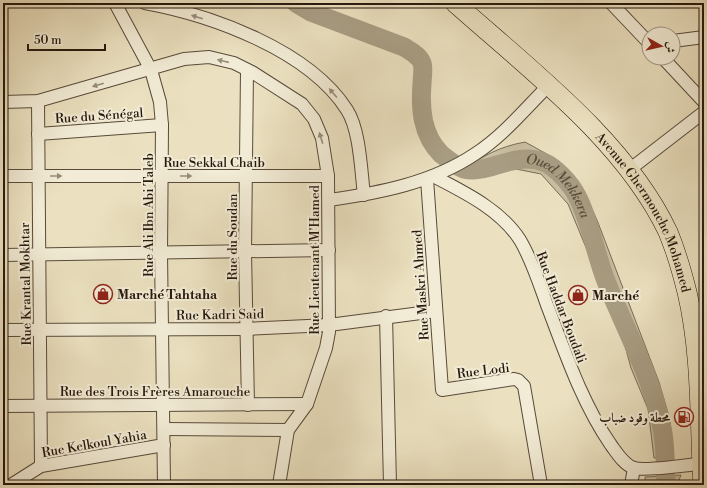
<svg xmlns="http://www.w3.org/2000/svg" width="707" height="488" viewBox="0 0 707 488" font-family="'Libre Bodoni',Amiri,serif">
  <style>
    .green { fill: #cabfa2; stroke: #786c58; fill-rule: evenodd }
    .lines { fill: none; stroke-linecap: round; stroke-linejoin: round }
    .river { stroke: #a89d83; stroke-width: 19 }
    .minor-casing { stroke: #584a3a; stroke-width: 14 }
    .primary-casing { stroke: #27180d; stroke-width: 20 }
    .minor { stroke: #f2ecd6; stroke-width: 12 }
    .primary { stroke: #ebe1c0; stroke-width: 19 }
    .oneway { fill: #978d7c }
    .labels { text-anchor: middle; stroke-width: 4; stroke-linejoin: round; paint-order: stroke }
    .street-label { font-size: 13px; fill: #27180d; stroke: #f2ecd6 }
    .poi-label { font-size: 13px; font-weight: bold; fill: #27180d; stroke: #f2ecd6; text-anchor: start }
    .water-label { font-size: 14px; font-style: italic; fill: #5b4d3c; stroke: #f2ecd6 }
  </style>
  <rect width="100%" height="100%" fill="#ebe1c0"/>
  <filter id="stains"><feTurbulence type="fractalNoise" baseFrequency=".005" numOctaves="4"/><feColorMatrix values="0 0 0 0 .2 0 0 0 0 .09 0 0 0 0 .02 0 0 0 .5 -.17"/></filter>
  <radialGradient id="worn" r=".72"><stop offset=".6" stop-color="#630" stop-opacity="0"/><stop offset="1" stop-color="#630" stop-opacity=".3"/></radialGradient>
  <g class="green">
    <path d="M525,142L556,159L555,166L561,164C578,182 587,197 597,220L659,382L670,420L673,455H668L667,447L662,458H654L648,409L631,368L622,335L568,204L541,174L511,168L461,171C483,156 498,147 525,142ZM575,197L584,204L591,215L590,226L600,244L598,262L610,284L621,298L635,345L646,366L659,403L658,412L665,416L667,445L661,441L659,425L663,418L655,413L653,388L646,369L633,350L627,325L617,298L602,279L595,261L598,245L586,229L590,218L577,209Z"/>
    <polygon points="681,475 677,485 645,485 645,477"/>
  </g>
  <g class="lines">
    <path class="river" id="s1" d="M296,3L311,12L404,47C410,51 419,55 422,63C424,68 422,78 422,84C420,109 422,135 441,154C446,158 457,167 464,169C487,175 515,151 543,162C556,167 571,184 577,196C591,223 595,253 606,281C625,329 652,377 662,428C666,446 665,466 666,485"/>
    <defs>
      <g id="minor">
        <polyline points="115,3 151,70 160,102 162,125 161,253 164,485"/>
        <path d="M145,3C211,15 309,50 347,110C360,130 361,171 364,195"/>
        <polyline points="611,3 649,43"/>
        <polyline points="673,41 704,37"/>
        <polyline points="663,58 704,102"/>
        <polyline points="247,70 245,252 248,405"/>
        <polyline points="38,101 41,466"/>
        <polyline points="3,102 38,101 184,59 209,57 234,63 252,72 302,104 314,119 322,138 328,176 329,332 326,348 307,404 288,430 279,485"/>
        <polyline points="38,134 162,125"/>
        <polyline points="629,170 704,112"/>
        <polyline points="3,176 328,176"/>
        <path d="M433,176C464,192 501,210 520,240C532,260 539,283 547,305C565,352 582,403 611,445C617,453 624,465 634,468C645,471 691,465 704,463"/>
        <polyline points="427,179 442,390 514,379 518,380 524,386 541,485"/>
        <path d="M329,200C379,193 432,183 475,154C503,136 525,109 548,86"/>
        <polyline points="3,255 329,250"/>
        <polyline points="386,316 390,485"/>
        <polyline points="3,330 246,329 329,325 436,311"/>
        <polyline points="3,406 307,404"/>
        <polyline points="164,429 288,430"/>
        <polyline points="11,485 41,466 164,445"/>
        <polyline points="631,485 634,468"/>
      </g>
      <g id="primary">
        <path id="s2" d="M455,3C529,69 625,141 668,232C676,251 682,272 687,292C702,356 699,421 703,485"/>
      </g>
    </defs>
    <use href="#minor" class="minor-casing"/>
    <use href="#primary" class="primary-casing"/>
    <use href="#minor" class="minor"/>
    <use href="#primary" class="primary"/>
  </g>
  <defs><path id="oneway-solid" d="M-6-.8H1V-3.2L6.5 0L1 3.2V.8H-6Z"/></defs>
  <g class="oneway">
    <use href="#oneway-solid" transform="translate(197 17) rotate(-163)"/>
    <use href="#oneway-solid" transform="translate(223 61) rotate(-167)"/>
    <use href="#oneway-solid" transform="translate(98 85) rotate(164)"/>
    <use href="#oneway-solid" transform="translate(333 93) rotate(-131)"/>
    <use href="#oneway-solid" transform="translate(321 138) rotate(-107)"/>
    <use href="#oneway-solid" transform="translate(56 176)"/>
    <use href="#oneway-solid" transform="translate(186 176)"/>
  </g>
  <defs>
    <symbol id="shop-ring" viewBox="-11 -11 22 22"><circle r="9.5" fill="#f2ecd6" stroke="#8f2418" stroke-width="1.5"/><path d="M-5-2.5h2.3a2.7 3.5 0 0 1 5.4 0H5L5.5 6h-11ZM-1.5-2.5h3a1.5 2.3 0 0 0-3 0Z" fill="#8f2418"/></symbol>
    <symbol id="fuel-ring" viewBox="-11 -11 22 22"><circle r="9.5" fill="#f2ecd6" stroke="#8f2418" stroke-width="1.5"/><path d="M-5.5-6h7V0h2V4h1.3V-2.5L3-4.5l.8-.8L6-3V5H2.5V1h-1V6h-7ZM-4.2-4.7v3.2H.2V-4.7Z" fill="#8f2418"/></symbol>
  </defs>
  <g fill-rule="evenodd">
    <use href="#shop-ring" x="92" y="283" width="22" height="22"/>
    <use href="#shop-ring" x="567" y="284" width="22" height="22"/>
    <use href="#fuel-ring" x="673" y="406" width="22" height="22"/>
  </g>
  <g class="labels">
    <g class="street-label">
      <text transform="translate(99 115) rotate(-4)" y="5">Rue du Sénégal</text>
      <text x="214" y="167">Rue Sekkal Chaib</text>
      <text dy="5" stroke="none"><textPath href="#s2" startOffset="286">Avenue Ghermouche Mohamed</textPath></text>
      <text transform="translate(148 215) rotate(-90)" y="5">Rue Ali Ibn Abi Taleb</text>
      <text transform="translate(232 237) rotate(-90)" y="5">Rue du Soudan</text>
      <text transform="translate(314 260) rotate(-90)" y="5">Rue Lieutenant M'Hamed</text>
      <text transform="translate(25 284) rotate(-91)" y="5">Rue Krantal Mokhtar</text>
      <text transform="translate(420 285) rotate(-94)" y="5">Rue Maskri Ahmed</text>
      <text transform="translate(562 307) rotate(69)" y="5">Rue Haddar Boudali</text>
      <text transform="translate(220 314) rotate(-1)" y="5">Rue Kadri Said</text>
      <text transform="translate(483 370) rotate(-7)" y="5">Rue Lodi</text>
      <text x="155" y="396">Rue des Trois Frères Amarouche</text>
      <text transform="translate(94 443) rotate(-10)" y="5">Rue Kelkoul Yahia</text>
    </g>
    <g class="poi-label">
      <text x="117" y="299">Marché Tahtaha</text>
      <text x="592" y="300">Marché</text>
      <text x="670" y="422" text-anchor="end">محطة وقود ضباب</text>
    </g>
    <g class="water-label">
      <text dy="5" stroke="none"><textPath href="#s1" startOffset="373">Oued Mekkera</textPath></text>
    </g>
  </g>
  <rect width="707" height="488" fill="none" stroke="#ebe1c0" stroke-width="16"/>
  <rect x="4" y="4" width="699" height="480" fill="none" stroke="#27180d" stroke-width="2"/>
  <rect x="8" y="8" width="691" height="472" fill="none" stroke="#27180d"/>
  <g transform="translate(661 46) rotate(98)"><circle r="19" fill="#f2ecd6" stroke="#a19786"/>
  <path d="M0-3L7 15L0 10L-7 15Z" fill="#8f2418"/>
  <text y="-6" font-size="11" font-weight="bold" text-anchor="middle" fill="#27180d">ش</text>
  </g>
  <path d="M28 44v6h77v-6" fill="none" stroke="#27180d" stroke-width="2"/>
  <text x="34" y="44" font-size="12" fill="#27180d" stroke="#f2ecd6" stroke-width="3" paint-order="stroke">50 m</text>
  <rect width="100%" height="100%" filter="url(#stains)"/>
  <rect width="100%" height="100%" fill="url(#worn)"/>
</svg>
